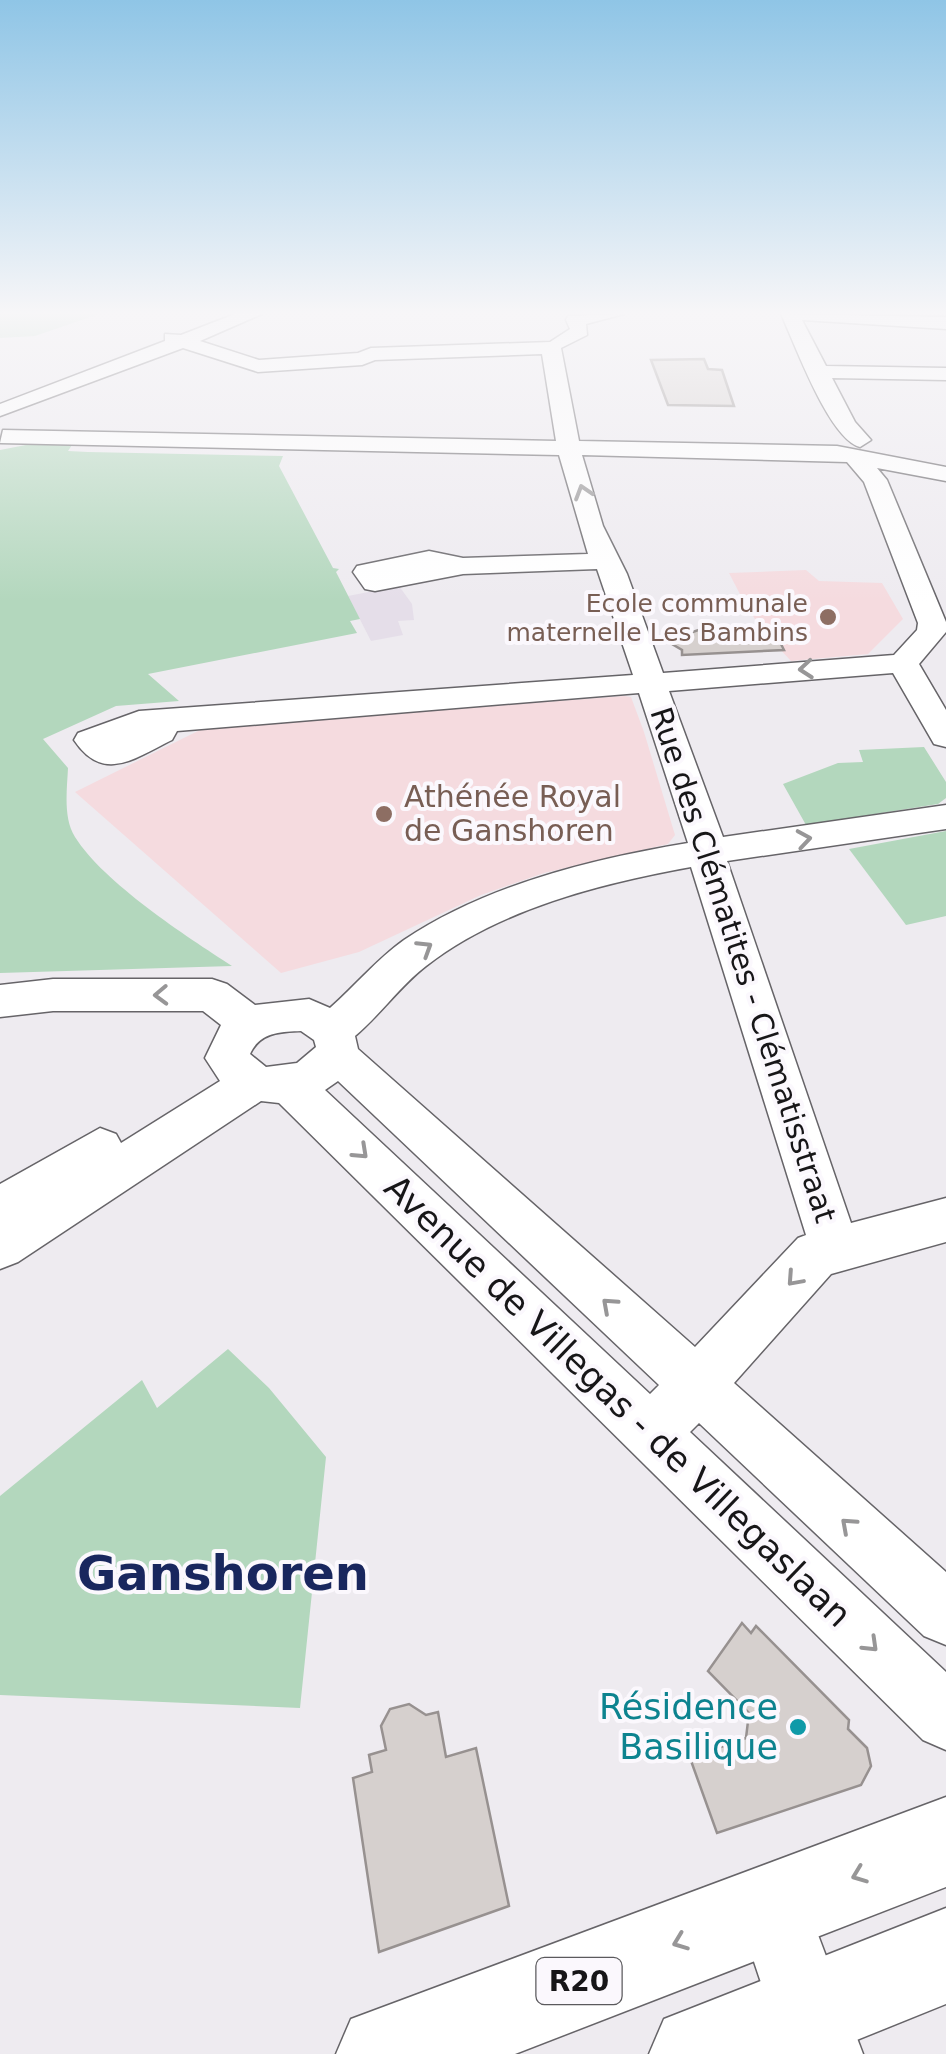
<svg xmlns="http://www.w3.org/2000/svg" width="946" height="2054" viewBox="0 0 946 2054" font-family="'DejaVu Sans',sans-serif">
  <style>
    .built { fill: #e5dee9 }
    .education { fill: #f5dbdf }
    .green { fill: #b3d7bd }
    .building { fill: #d6d0ce; stroke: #979190; stroke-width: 2.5 }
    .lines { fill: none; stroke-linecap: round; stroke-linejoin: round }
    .minor-casing { stroke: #666468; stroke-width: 3 }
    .major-casing { stroke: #666468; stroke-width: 3 }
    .minor { fill: #fff; fill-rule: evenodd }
    .major { fill: #fff; fill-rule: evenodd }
    .oneway { stroke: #979697 }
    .education-dot { fill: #8d6e63; stroke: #fbf8fd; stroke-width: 4 }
    .culture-dot { fill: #0f9aa8; stroke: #fbf8fd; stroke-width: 4 }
    .labels { text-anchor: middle; stroke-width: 8; stroke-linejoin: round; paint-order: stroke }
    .far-education-label { font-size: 25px; fill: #785e54; stroke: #fbf8fd; text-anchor: end }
    .shield { fill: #fbf8fd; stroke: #5b5a5d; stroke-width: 2.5 }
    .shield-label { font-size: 28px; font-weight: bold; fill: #171618 }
    .education-label { font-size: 30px; fill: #785e54; stroke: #fbf8fd; text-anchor: start }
    .street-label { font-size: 30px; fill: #171618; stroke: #fbf8fd }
    .near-street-label { font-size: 35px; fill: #171618; stroke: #fbf8fd }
    .near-culture-label { font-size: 35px; fill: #0d838f; stroke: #fbf8fd; text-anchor: end }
    .near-district-label { font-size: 48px; font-weight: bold; fill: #19275e; stroke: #fbf8fd }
  </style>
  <rect width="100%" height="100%" fill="#eeebf0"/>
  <polygon class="built" points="399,586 412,604 414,620 398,621 403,635 371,641 348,596"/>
  <g class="education">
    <polygon points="806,570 819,581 882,583 903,619 868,654 791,661 778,647 772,647 747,606 665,614 663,611 744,602 729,573"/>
    <polygon points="624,696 631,697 644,732 675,835 668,844 544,873 481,895 359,952 281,973 75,792 204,728"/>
  </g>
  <g class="green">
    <polygon points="0,314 99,314 35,336 0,338"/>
    <path d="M31,444L72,445L68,451L88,452L283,456L279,466L333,568L339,569L336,572L360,619L350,621L357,633L148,674L179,701L116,706L43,739L68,768C67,790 63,818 75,837C104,883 186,936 232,966L0,973V450Z"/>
    <polygon points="924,747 946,782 946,798 938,804 806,825 783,784 838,763 863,762 859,750"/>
    <polygon points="946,831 946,916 906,925 849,849"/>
    <polygon points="228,1349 269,1388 326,1457 300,1708 0,1695 0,1496 142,1380 157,1408"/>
  </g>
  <g class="building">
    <polygon points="704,359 708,369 722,370 734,406 668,405 651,360"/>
    <polygon points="704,628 717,632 773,628 784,650 682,655 682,650 667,641"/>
    <polygon points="742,1623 751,1633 756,1626 849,1720 848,1729 867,1748 871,1766 861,1785 717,1833 690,1758 746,1738 749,1713 708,1671"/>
    <polygon points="409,1704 426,1715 438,1712 446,1757 476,1748 509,1906 379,1952 353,1778 372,1772 369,1755 386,1750 381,1726 390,1709"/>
  </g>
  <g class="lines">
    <defs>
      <g id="minor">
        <path d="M235,314H262L200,341L259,360L358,353L371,348L550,342L570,329L566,320L568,316L624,314L586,324L587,335L561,348L579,441L837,446L946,467V481L877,468L887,480L946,622V632L919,664L946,710V747L934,744L893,673L669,691L723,837L946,805V829L727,861L851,1223L946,1198V1242L831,1274L734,1383L946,1572V1645L924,1636L699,1423L690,1432L946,1672V1750L923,1740L279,1103L261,1101L18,1262L0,1269V1184L100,1128L116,1134L121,1143L220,1081L205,1058L221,1025L203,1011H53L0,1017V985L53,979H212L227,984L255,1005L309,999L330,1008C355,986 377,959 404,940C486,885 592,859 688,843L639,693L177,731L172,740C135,758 103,784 74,740L78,733L139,711L633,675L597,569L463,574L375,591L365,589L353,572L357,566L429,551L463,558L588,554L559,455L0,443L3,430L556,441L542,354L375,360L362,365L258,372L183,348L0,416V404L165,341V334L181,335ZM582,455L847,462L864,482L918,623L917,630L894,655L663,673L627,574L603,526ZM691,867L806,1235L798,1238L695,1347L358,1049L355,1036C381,1014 400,986 426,966C499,909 602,883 691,867ZM301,1031L314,1040L316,1047L297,1063L266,1067L250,1054C260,1032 280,1032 301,1031ZM338,1081L659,1385L650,1394L325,1090Z"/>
        <path d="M781,314L946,317V329L802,320L826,366L946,368V380L832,378L855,422L871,440L860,447C829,439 795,344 781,314Z"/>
        <polygon points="772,1872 798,1882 863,2054 785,2054 736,1908 746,1882"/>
      </g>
      <g id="major">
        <polygon points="946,1797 946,1887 515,2054 336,2054 351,2019"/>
        <polygon points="946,1908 946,2004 822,2054 649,2054 664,2019"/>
      </g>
    </defs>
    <use href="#minor" class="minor-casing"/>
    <use href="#major" class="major-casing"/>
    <use href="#minor" class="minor"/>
    <use href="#major" class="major"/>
  </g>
  <defs><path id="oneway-chevron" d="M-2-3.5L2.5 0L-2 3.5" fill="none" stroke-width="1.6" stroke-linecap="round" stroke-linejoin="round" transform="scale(2.5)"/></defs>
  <g class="oneway">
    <use href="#oneway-chevron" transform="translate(583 492) rotate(-107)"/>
    <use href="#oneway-chevron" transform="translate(806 669) rotate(175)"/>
    <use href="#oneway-chevron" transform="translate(804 839) rotate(-9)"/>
    <use href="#oneway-chevron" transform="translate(425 948) rotate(-32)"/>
    <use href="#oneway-chevron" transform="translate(161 995) rotate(178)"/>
    <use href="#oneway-chevron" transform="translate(361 1152) rotate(43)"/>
    <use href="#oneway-chevron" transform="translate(794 1279) rotate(132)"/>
    <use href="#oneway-chevron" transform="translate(609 1305) rotate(-138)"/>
    <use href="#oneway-chevron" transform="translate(848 1525) rotate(-138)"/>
    <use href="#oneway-chevron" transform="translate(871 1645) rotate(44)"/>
    <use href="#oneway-chevron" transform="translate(859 1875) rotate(159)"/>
    <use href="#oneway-chevron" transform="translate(680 1942) rotate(159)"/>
  </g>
  <linearGradient id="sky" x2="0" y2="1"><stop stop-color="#8fc5e6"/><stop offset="0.52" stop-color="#f7f6f8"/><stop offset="1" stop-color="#f7f6f8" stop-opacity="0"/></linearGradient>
  <rect width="946" height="602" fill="url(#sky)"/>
  <g class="education-dot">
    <circle cx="828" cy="617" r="10"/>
    <circle cx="384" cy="814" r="10"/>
  </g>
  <circle class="culture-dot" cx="798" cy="1727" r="10"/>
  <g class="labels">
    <g class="far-education-label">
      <text x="808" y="612">Ecole communale<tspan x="808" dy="29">maternelle Les Bambins</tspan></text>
    </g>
    <rect class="shield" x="536.5" y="1958" width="85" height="46" rx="8"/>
    <g class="shield-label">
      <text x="579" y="1991">R20</text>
    </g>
    <g class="education-label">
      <text x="404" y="807">Athénée Royal<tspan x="404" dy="34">de Ganshoren</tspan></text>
    </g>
    <g class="street-label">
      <text transform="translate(743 965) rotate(72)" y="10">Rue des Clématites - Clématisstraat</text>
    </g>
    <g class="near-street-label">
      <text transform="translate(618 1401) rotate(44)" y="12">Avenue de Villegas - de Villegaslaan</text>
    </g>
    <g class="near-culture-label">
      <text x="778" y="1719">Résidence<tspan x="778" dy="40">Basilique</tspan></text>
    </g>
    <g class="near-district-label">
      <text x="223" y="1590">Ganshoren</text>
    </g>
  </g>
</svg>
